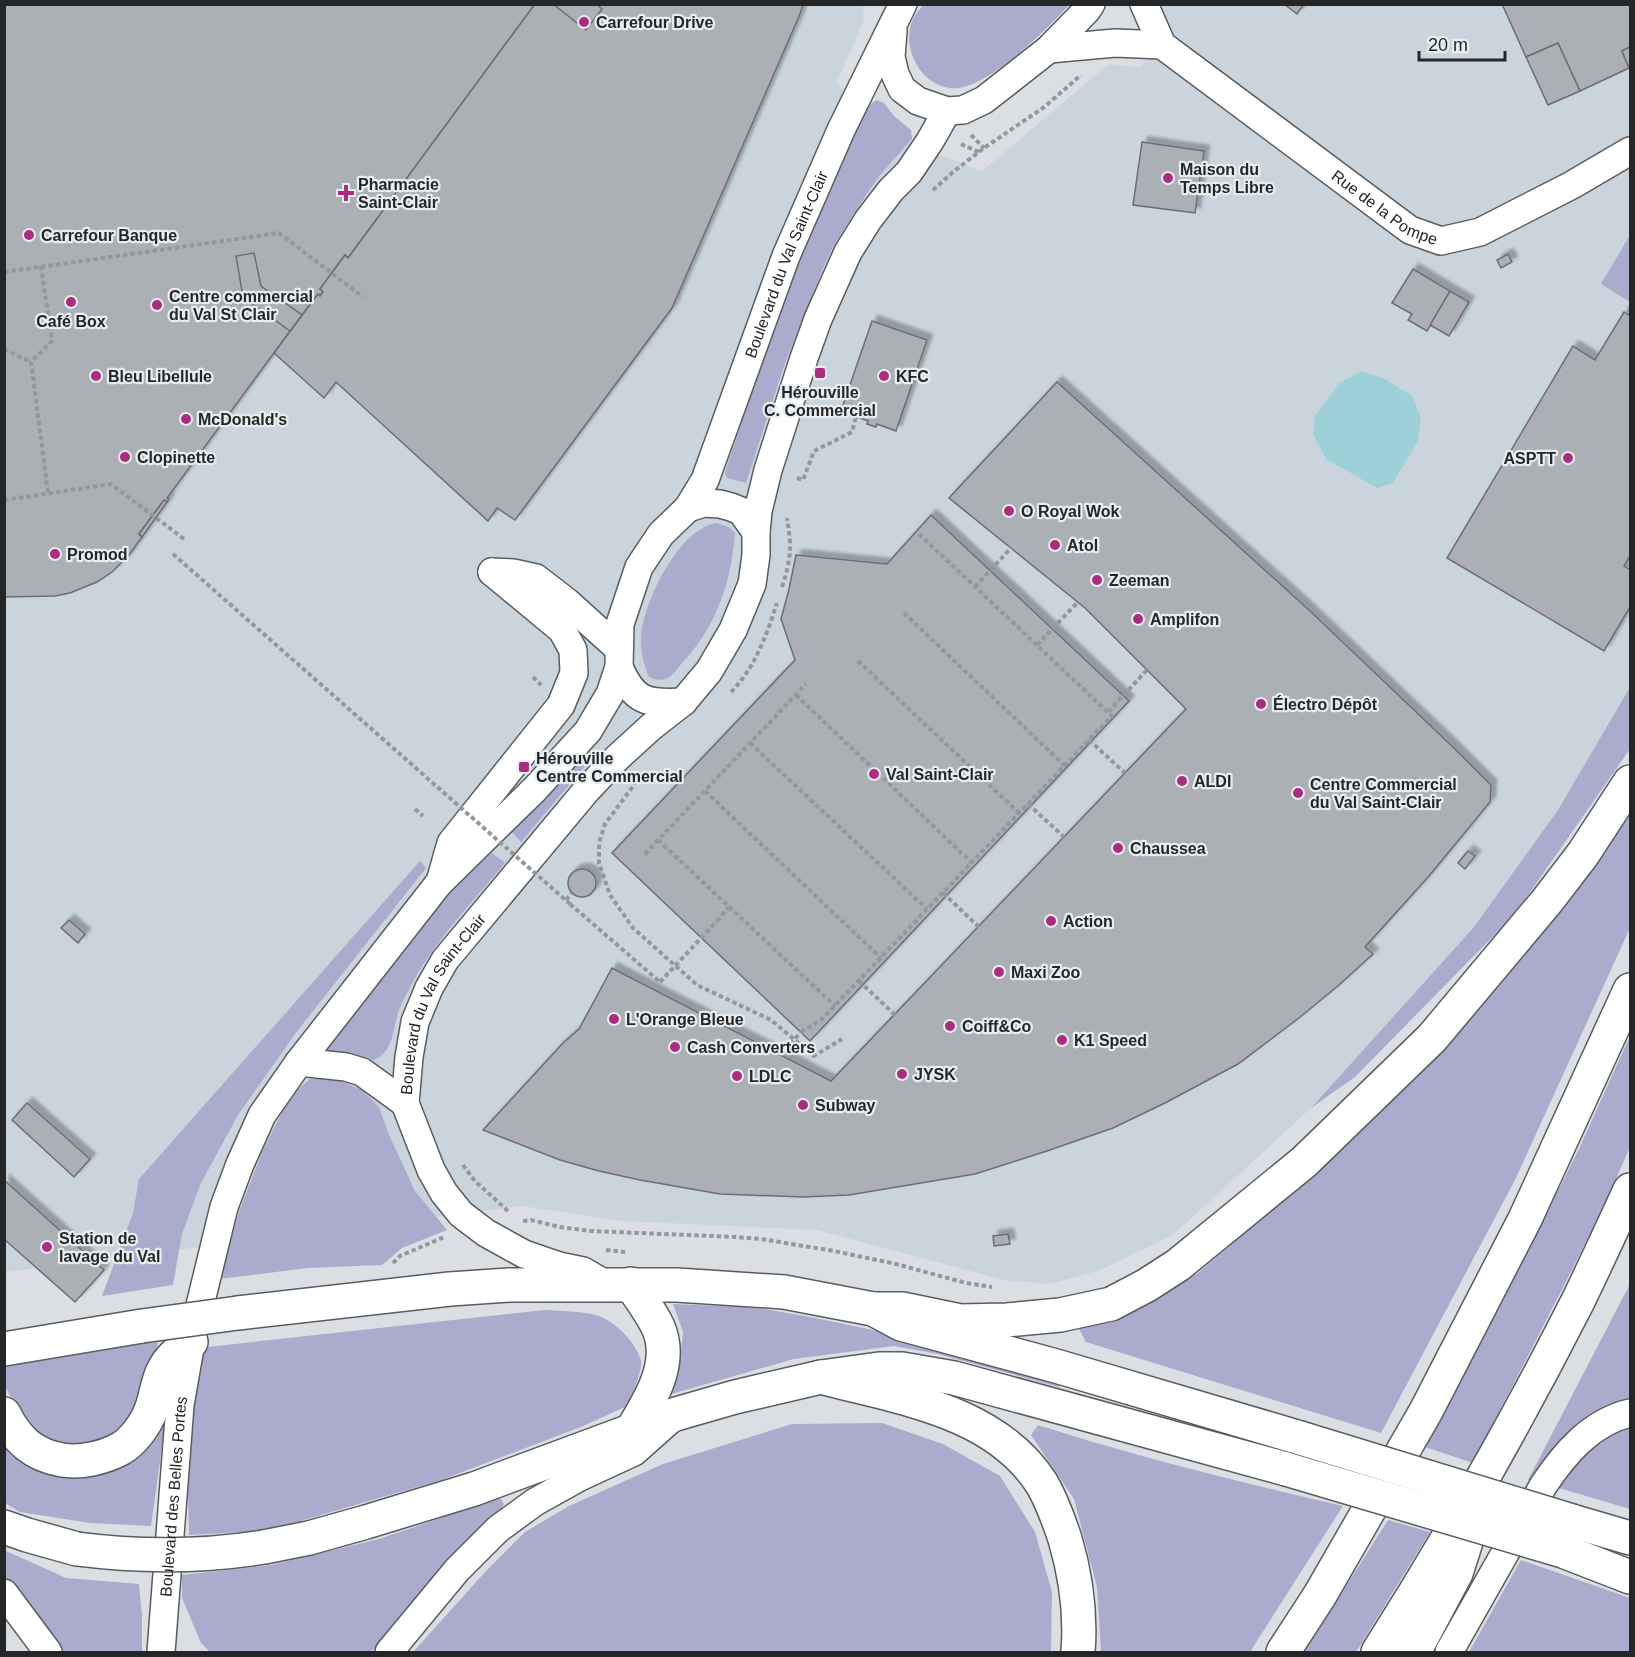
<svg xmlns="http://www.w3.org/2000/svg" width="1635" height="1657" viewBox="0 0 1635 1657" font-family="Arial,sans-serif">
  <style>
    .built { fill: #cad4dd }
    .green { fill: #abaccd }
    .water { fill: #9ed1d7 }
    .building { fill: #acafb3; stroke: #6c6e72; stroke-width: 1.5; filter: url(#shadow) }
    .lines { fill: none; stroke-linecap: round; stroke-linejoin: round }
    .minor-casing { stroke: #595d60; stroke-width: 30 }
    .major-casing { stroke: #595d60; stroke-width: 36 }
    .highway-casing { stroke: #595d60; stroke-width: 36 }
    .path { stroke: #94989a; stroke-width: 4; stroke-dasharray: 4.5 3; stroke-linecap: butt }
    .minor { stroke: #fff; stroke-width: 27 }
    .major { stroke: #fff; stroke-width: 33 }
    .highway { stroke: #fff; stroke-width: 33 }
    .major-bridge-casing { stroke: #595d60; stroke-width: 36; stroke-linecap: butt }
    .path-bridge { stroke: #94989a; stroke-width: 4; stroke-dasharray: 4.5 3; stroke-linecap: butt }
    .major-bridge { stroke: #fff; stroke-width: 33 }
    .poi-dot { fill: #aa2e80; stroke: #e8edf0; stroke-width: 2 }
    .labels { text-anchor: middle; stroke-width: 4.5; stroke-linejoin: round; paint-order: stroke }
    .poi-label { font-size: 16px; font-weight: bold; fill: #242627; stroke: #e8edf0; text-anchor: start }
    .street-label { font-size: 16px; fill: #242627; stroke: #e8edf0 }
  </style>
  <defs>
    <filter id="shadow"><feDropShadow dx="5.5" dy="-5.5" stdDeviation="1.5" flood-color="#0004"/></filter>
  </defs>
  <rect width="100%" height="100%" fill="#dbdfe3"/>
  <polygon class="built" points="4,5 863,5 864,20 837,82 862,113 909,143 982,171 1109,64 1141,67 1166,30 1157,5 1630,5 1630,687 1558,810 1474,927 1311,1108 1173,1235 1101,1270 1050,1284 1004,1280 817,1230 622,1221 522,1206 5,1272"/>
  <g class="green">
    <path d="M924,4H1068L1069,5C1046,30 993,83 959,88C926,92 902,54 911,24C914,16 919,10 924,4Z"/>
    <polygon points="877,100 884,103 894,116 911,130 912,139 880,175 866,195 834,245 823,268 784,366 746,483 727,478 725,474 726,470 766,348 830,182 867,106"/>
    <polygon points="1630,235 1630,302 1601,284"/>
    <path d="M717,523L729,527L735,533C732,580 716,627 683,662C672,675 667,685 649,677C644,665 640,650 641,636C644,601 679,528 717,523Z"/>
    <polygon points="1630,687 1630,749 1515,914 1355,1077 1311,1108 1474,927 1558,810"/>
    <polygon points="591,748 596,753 521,842 511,831"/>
    <polygon points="1630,814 1630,928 1515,1180 1381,1433 1086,1342 1079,1329 1118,1321 1198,1273 1332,1159 1457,1035 1551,922"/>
    <path d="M492,853L505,863C471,904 431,944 408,992C404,999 400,1006 398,1013C392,1032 394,1051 374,1060L354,1054L324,1050L444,894Z"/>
    <polygon points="420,861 426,868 298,1030 238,1115 201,1183 182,1234 173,1285 102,1296 133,1213 139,1179"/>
    <polygon points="1630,1036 1630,1147 1600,1215 1473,1463 1425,1447 1518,1270 1579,1149"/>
    <polygon points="310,1079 336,1079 362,1090 379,1107 390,1137 415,1191 447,1230 402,1248 382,1265 308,1268 219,1279 239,1212 263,1150 291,1095"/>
    <polygon points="1630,1284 1630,1404 1537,1482 1528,1480"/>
    <path d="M673,1304C705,1306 738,1305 770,1310C868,1326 964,1351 1060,1378L1059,1387L938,1354L894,1346L794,1359L668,1395L680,1362L683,1332Z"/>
    <path d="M544,1310C560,1311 581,1311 596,1315C614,1320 637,1343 641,1361C643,1371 631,1396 627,1406L581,1427L441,1480L266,1531L189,1535L186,1411L198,1348Z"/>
    <polygon points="158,1342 147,1392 127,1424 102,1441 69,1447 38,1434 16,1407 5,1386 4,1356"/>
    <polygon points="167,1411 151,1526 90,1523 20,1512 5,1503 4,1438 44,1469 80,1479 121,1466"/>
    <polygon points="882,1423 943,1444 1000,1476 1035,1532 1052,1592 1051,1652 413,1652 486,1571 525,1532 569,1506 663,1464 792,1424"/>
    <polygon points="1630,1423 1630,1509 1552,1486 1577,1452"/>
    <path d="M1038,1425C1137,1457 1240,1482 1343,1506L1250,1652H1101L1097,1587L1074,1499L1031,1435Z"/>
    <polygon points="500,1498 504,1504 496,1518 463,1544 371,1652 210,1652 201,1643 182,1598 182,1575 271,1565 379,1539"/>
    <polygon points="1388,1520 1430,1532 1356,1652 1304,1652"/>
    <polygon points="4,1550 66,1578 139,1584 142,1615 142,1652 59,1652 5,1578"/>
    <polygon points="1521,1560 1630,1598 1630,1652 1469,1652"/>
  </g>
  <polygon class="water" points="1362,371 1385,379 1412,396 1421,418 1418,441 1393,483 1377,488 1326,459 1313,434 1315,416 1339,383"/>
  <g class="building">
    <polygon points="4,4 535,4 348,258 345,255 320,289 323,292 320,296 318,294 302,315 167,498 169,499 167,502 164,500 152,516 139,534 142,537 129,555 112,572 97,582 70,593 55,596 4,597"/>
    <polygon points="535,4 803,4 800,14 672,308 515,520 497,508 488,521 336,382 324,398 274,353 318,294 320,296 323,292 320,289 345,255 348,258"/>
    <polygon points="553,4 596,4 602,9 586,30"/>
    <polygon points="1284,4 1304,4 1297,14"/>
    <polygon points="1502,4 1630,4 1630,47 1622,51 1629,68 1580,91 1558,43 1526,57"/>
    <polygon points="1558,43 1580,91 1548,105 1526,57"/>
    <polygon points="1630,47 1630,68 1629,68 1622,51"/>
    <polygon points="1142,142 1204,151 1195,213 1133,205"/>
    <polygon points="254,253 261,286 302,315 290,331 243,297 236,256"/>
    <polygon points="1508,254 1512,262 1501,268 1497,260"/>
    <polygon points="1413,269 1450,291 1427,331 1408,320 1412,314 1392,303"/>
    <polygon points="1450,291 1469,302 1449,336 1430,325"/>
    <polygon points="1624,312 1630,316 1630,556 1624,566 1630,570 1630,607 1604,651 1447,558 1573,346 1595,360"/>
    <polygon points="872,321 927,340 896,431 877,424 876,427 867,424 868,421 841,411"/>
    <polygon points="1057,382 1309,610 1456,750 1491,785 1490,802 1429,876 1365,947 1373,954 1339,985 1299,1018 1238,1064 1165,1103 1113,1128 1047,1151 975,1174 849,1195 803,1197 720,1194 640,1180 599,1171 560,1160 483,1130 563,1043 579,1029 612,968 831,1081 1186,709 1085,608 949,498"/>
    <polygon points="164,500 167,502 142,537 139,534"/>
    <polygon points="931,515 1129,701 810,1041 612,853 795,660 781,619 789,589 796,555 887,564"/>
    <polygon points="1468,851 1475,856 1465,869 1458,863"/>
    <circle cx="582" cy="883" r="14"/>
    <polygon points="69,920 85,934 78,943 61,928"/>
    <polygon points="27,1103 90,1159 74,1177 12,1120"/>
    <polygon points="4,1180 104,1270 75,1302 4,1239"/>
    <polygon points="1008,1234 1010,1244 994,1246 993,1236"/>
  </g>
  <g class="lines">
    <defs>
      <g id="minor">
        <path id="s1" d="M1144,4L1162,45L1410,230L1441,241L1480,232L1572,185L1630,151"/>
        <polyline points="893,31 891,57 895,74 902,89 918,101 947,111 963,110 984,100 1049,49 1087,10 1091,4"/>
        <polyline points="1049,49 1115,43 1162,45"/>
        <polyline points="688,508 704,503 720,504 731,507 741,511 756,532"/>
        <polyline points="492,572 513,573 536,578 567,602 619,649"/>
        <path d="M619,667C634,702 647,704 683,702"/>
        <polyline points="440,882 451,843 561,705 574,673 573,650 562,630 492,572"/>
        <polyline points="299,1062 346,1067 362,1072 405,1103"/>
        <path id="s2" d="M602,1282L583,1271L559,1266L524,1254L486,1233L461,1214L444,1193L431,1170L405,1103L409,1057L415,1022L429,988L445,960L586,791L617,758L651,727L683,702L709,671L733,630L752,584L756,555V532L758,511L768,470L804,358L818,319L848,252L868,220L891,190L909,172L930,141L947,111"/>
        <polyline points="4,1593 48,1652"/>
        <path id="s3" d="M161,1652L180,1405L191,1342L224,1207L240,1164L262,1115L299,1062L439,883L535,789L588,731L610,694L619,667L620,624L639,567L661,534L688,508L705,480L786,256L841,130L903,4"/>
        <polyline points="389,1652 457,1570 498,1529 535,1502 580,1477 634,1452 670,1420"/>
        <path d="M1449,1652L1543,1486C1564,1454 1591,1422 1630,1413"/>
      </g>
      <g id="major">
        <path d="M631,1284C640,1298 651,1312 658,1327C674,1363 650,1400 632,1430"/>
        <polyline points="238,1313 450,1289 509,1285 677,1285 784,1292 873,1309 901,1324 1056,1366 1297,1437"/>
        <polyline points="4,1349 142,1326"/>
        <path d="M4,1414C17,1440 33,1455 62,1460C81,1463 103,1458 120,1449C133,1442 146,1424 151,1410C156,1398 157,1383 163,1371C169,1358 180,1350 191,1342"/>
        <polyline points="1572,1521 1630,1538"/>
        <polyline points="4,1527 27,1535 77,1549"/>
        <polyline points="264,1547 309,1538 366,1522 474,1489 676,1414 735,1397 821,1377 879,1369 902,1369 954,1378 1286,1469"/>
        <polyline points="1563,1551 1630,1577"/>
      </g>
      <g id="highway">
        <polyline points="873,1309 902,1309 960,1321 1007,1320 1060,1315 1111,1304 1147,1285 1178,1265 1304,1162 1432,1038 1547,901 1583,854 1630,782"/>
        <path d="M821,1377C899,1398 995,1410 1042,1484C1052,1501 1059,1521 1065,1539C1076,1576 1081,1614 1078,1652"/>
        <polyline points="1283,1652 1320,1595 1426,1411 1525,1219 1630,990"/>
        <path d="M1378,1652C1450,1539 1517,1421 1578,1301C1596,1264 1613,1227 1630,1190"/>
        <polyline points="1414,1652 1456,1573 1471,1526"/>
      </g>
    </defs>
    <use href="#minor" class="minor-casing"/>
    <use href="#major" class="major-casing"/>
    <use href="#highway" class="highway-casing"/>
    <g class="path">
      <polyline points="971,135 984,148"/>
      <polyline points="961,144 979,152"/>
      <polyline points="933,190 953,172 984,148 1043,108 1081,75"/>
      <polyline points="41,266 52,341 31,362 48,493"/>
      <polyline points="4,272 279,233 363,297"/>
      <polyline points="4,349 31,362"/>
      <polyline points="797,478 803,480 814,451 852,432 856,416"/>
      <polyline points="4,500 111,484 184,539"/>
      <path d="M782,587C791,559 792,548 787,518"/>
      <polyline points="975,587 1011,548"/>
      <polyline points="904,613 1065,766"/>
      <polyline points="1037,645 1078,602"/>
      <polyline points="858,661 1019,813"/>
      <polyline points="533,677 541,685"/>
      <path d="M731,692C755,668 767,634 777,603"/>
      <polyline points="796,695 972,863"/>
      <polyline points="1108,712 1147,670"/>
      <polyline points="1089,740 1125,773"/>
      <polyline points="750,743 927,909"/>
      <polyline points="635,780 634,785 605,824 599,843 599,863 610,895 633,928 697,985 771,1020 814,1056 842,1039"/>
      <polyline points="705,791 881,958"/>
      <polyline points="1028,804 1064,837"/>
      <polyline points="415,809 423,816"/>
      <polyline points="658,840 835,1006"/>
      <polyline points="645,854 806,684"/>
      <polyline points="943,893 979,927"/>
      <polyline points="566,900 572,893"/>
      <polyline points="570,904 660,982"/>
      <polyline points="717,921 729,907"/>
      <polyline points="859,981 895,1015"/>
      <polyline points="801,1032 821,1020 1112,716 919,534"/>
      <polyline points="463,1165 475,1181 508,1211"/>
      <polyline points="523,1221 531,1220 560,1227 591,1231 735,1237 761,1239 834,1251 896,1264 966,1283 992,1287"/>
      <polyline points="606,1250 625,1252"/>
      <polyline points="393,1263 400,1256 444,1237"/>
    </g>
    <use href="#minor" class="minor"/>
    <use href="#major" class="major"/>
    <use href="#highway" class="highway"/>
    <defs>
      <g id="major-bridge">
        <polyline points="142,1326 238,1313"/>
        <polyline points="1297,1437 1572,1521"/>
        <polyline points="1286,1469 1563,1551"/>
        <path d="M77,1549C140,1557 202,1557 264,1547"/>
      </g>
    </defs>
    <use href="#major-bridge" class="major-bridge-casing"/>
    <g class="path-bridge">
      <polyline points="173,554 570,904"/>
      <polyline points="660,982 717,921"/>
      <polyline points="780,1055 801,1032"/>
    </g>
    <use href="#major-bridge" class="major-bridge"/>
  </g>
  <g class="poi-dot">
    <circle cx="584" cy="22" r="6"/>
    <circle cx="1168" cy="178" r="6"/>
    <path d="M343 184h6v6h6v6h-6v6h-6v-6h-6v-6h6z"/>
    <circle cx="29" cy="235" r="6"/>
    <circle cx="71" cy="302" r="6"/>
    <circle cx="157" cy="305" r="6"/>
    <rect x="814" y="367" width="12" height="12" rx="3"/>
    <circle cx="96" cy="376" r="6"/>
    <circle cx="884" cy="376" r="6"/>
    <circle cx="186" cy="419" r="6"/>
    <circle cx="125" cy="457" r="6"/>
    <circle cx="1568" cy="458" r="6"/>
    <circle cx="1009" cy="511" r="6"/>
    <circle cx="1055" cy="545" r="6"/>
    <circle cx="55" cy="554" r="6"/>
    <circle cx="1097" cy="580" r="6"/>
    <circle cx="1138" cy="619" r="6"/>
    <circle cx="1261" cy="704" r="6"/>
    <rect x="518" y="761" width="12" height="12" rx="3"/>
    <circle cx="874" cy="774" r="6"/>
    <circle cx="1182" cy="781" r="6"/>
    <circle cx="1298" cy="793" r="6"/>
    <circle cx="1118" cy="848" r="6"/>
    <circle cx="1051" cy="921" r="6"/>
    <circle cx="999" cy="972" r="6"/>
    <circle cx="614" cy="1019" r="6"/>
    <circle cx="950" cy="1026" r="6"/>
    <circle cx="1062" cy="1040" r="6"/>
    <circle cx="675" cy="1047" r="6"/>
    <circle cx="902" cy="1074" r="6"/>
    <circle cx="737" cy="1076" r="6"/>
    <circle cx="803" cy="1105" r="6"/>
    <circle cx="47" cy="1247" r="6"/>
  </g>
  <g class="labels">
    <g class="poi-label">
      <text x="596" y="28">Carrefour Drive</text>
      <text x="1180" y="175">Maison du<tspan x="1180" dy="18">Temps Libre</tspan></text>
      <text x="358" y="190">Pharmacie<tspan x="358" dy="18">Saint-Clair</tspan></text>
      <text x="41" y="241">Carrefour Banque</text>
      <text x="169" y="302">Centre commercial<tspan x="169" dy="18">du Val St Clair</tspan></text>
      <text x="71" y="327" text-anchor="middle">Café Box</text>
      <text x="108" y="382">Bleu Libellule</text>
      <text x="896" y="382">KFC</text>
      <text x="820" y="398" text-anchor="middle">Hérouville<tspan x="820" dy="18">C. Commercial</tspan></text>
      <text x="198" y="425">McDonald's</text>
      <text x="137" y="463">Clopinette</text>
      <text x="1556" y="464" text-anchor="end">ASPTT</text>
      <text x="1021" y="517">O Royal Wok</text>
      <text x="1067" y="551">Atol</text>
      <text x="67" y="560">Promod</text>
      <text x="1109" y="586">Zeeman</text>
      <text x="1150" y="625">Amplifon</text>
      <text x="1273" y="710">Électro Dépôt</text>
      <text x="536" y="764">Hérouville<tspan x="536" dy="18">Centre Commercial</tspan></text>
      <text x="886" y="780">Val Saint-Clair</text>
      <text x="1194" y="787">ALDI</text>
      <text x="1310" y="790">Centre Commercial<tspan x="1310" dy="18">du Val Saint-Clair</tspan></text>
      <text x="1130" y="854">Chaussea</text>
      <text x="1063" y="927">Action</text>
      <text x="1011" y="978">Maxi Zoo</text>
      <text x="626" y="1025">L'Orange Bleue</text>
      <text x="962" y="1032">Coiff&amp;Co</text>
      <text x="1074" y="1046">K1 Speed</text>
      <text x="687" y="1053">Cash Converters</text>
      <text x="914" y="1080">JYSK</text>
      <text x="749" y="1082">LDLC</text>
      <text x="815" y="1111">Subway</text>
      <text x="59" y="1244">Station de<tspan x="59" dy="18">lavage du Val</tspan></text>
    </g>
    <g class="street-label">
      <text dy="6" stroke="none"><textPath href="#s1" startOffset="321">Rue de la Pompe</textPath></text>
      <text dy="6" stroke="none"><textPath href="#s3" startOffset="1570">Boulevard du Val Saint-Clair</textPath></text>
      <text dy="6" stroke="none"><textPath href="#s2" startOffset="392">Boulevard du Val Saint-Clair</textPath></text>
      <text dy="6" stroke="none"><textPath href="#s3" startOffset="156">Boulevard des Belles Portes</textPath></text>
    </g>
  </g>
  <rect width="1635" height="1657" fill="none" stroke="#242627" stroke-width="12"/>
  <path d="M1419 51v9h86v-9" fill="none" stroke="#242627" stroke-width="3"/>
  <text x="1428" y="51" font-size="18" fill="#242627" stroke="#e8edf0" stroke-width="4.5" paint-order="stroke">20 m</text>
</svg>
